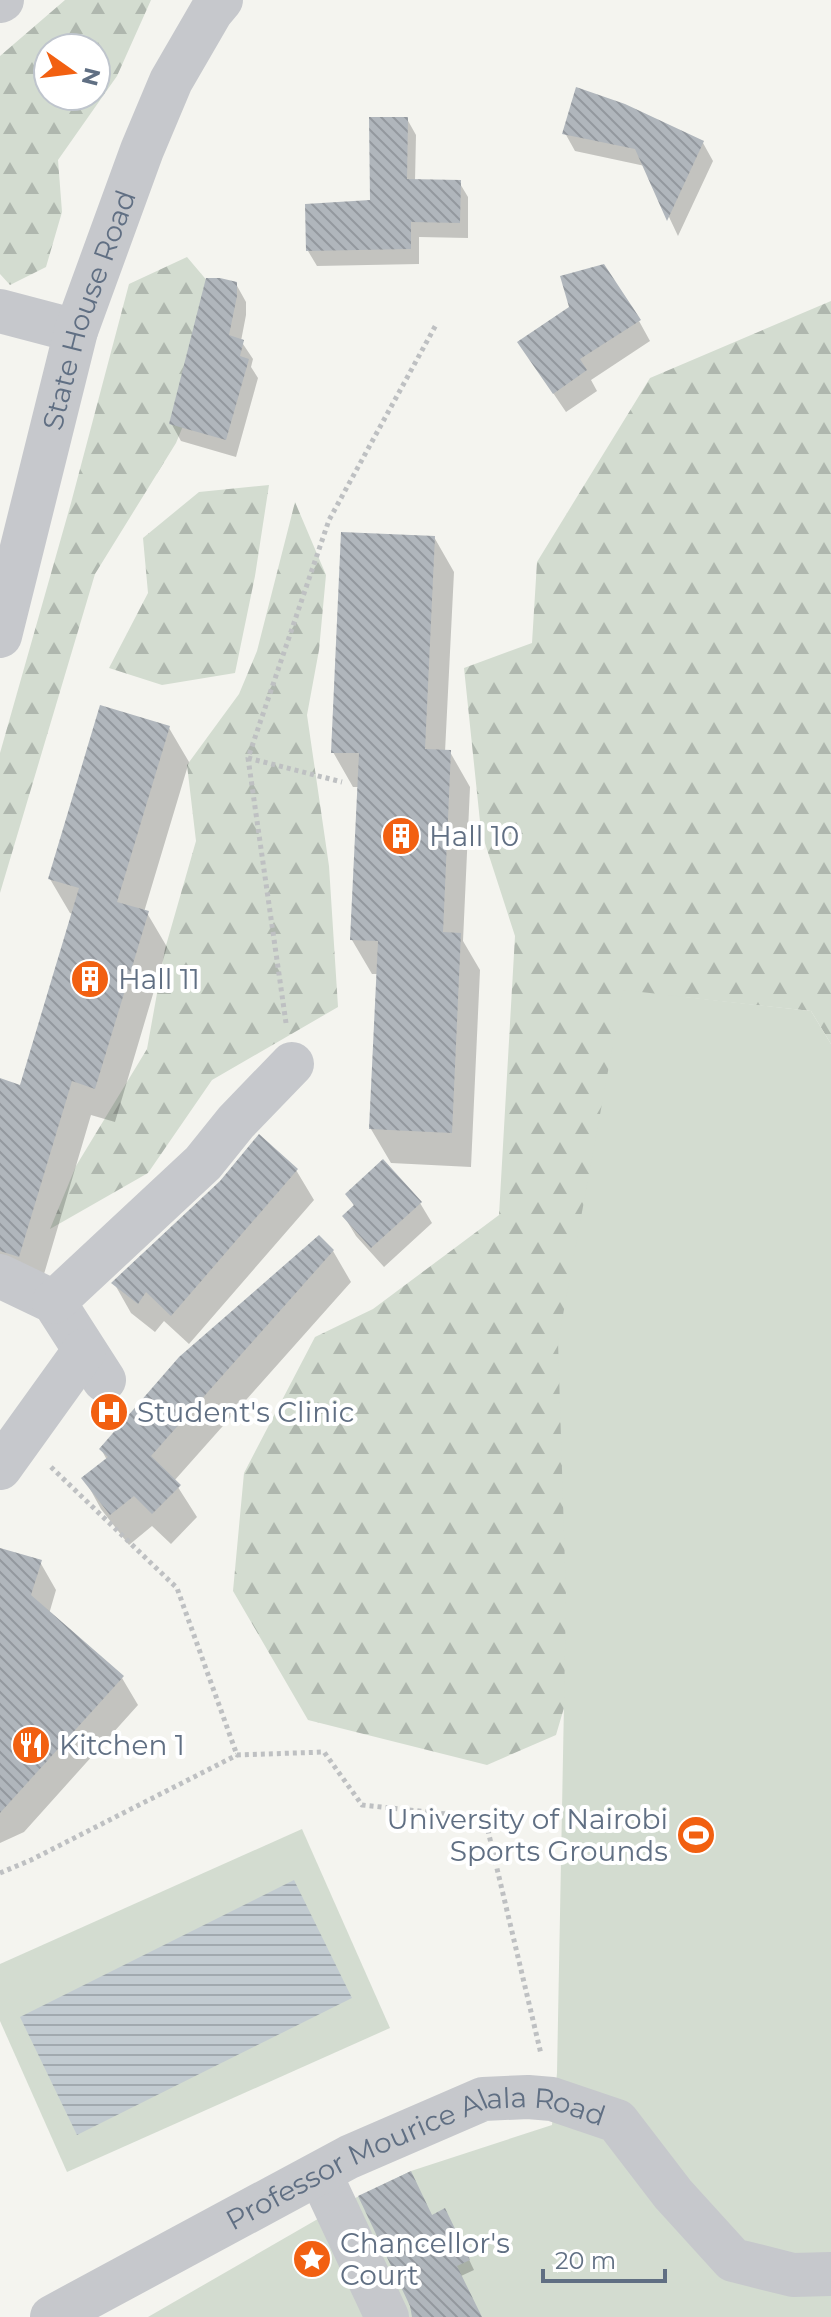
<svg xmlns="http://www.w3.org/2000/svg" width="831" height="2317" viewBox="0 0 831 2317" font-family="Montserrat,sans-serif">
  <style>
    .forest { fill: url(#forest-firs); fill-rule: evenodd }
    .pitch { fill: #d3dcd0 }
    .water { fill: url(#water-rules) }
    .shadow { fill: #0003 }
    .building { fill: url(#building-back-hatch) }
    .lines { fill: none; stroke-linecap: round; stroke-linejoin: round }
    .path { stroke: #bec0c2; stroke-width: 5; stroke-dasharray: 4 4; stroke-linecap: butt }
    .minor { stroke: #c6c8cc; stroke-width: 44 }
    .labels { text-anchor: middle; stroke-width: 8; stroke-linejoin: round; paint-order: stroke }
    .street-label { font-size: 28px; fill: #606f83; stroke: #fff }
    .poi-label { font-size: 28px; fill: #606f83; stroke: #fff; text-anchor: start }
  </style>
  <defs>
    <pattern id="forest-firs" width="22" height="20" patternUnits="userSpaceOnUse" patternTransform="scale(2)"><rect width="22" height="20" fill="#d3dcd0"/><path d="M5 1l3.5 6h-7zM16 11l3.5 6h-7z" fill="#afb7ae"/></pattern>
    <pattern id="water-rules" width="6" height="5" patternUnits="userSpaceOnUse" patternTransform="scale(2)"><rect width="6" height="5" fill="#c2cbd1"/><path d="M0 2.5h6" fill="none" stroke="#a1a9af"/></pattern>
    <pattern id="building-back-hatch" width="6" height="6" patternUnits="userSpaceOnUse" patternTransform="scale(2)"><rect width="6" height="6" fill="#b0b6bc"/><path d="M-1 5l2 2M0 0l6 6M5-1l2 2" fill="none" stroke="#93989e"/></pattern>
  </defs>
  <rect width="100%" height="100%" fill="#f4f4ef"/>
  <g class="forest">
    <path d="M65,0H151L117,76L58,160L62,212L46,267L10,285L0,274V56ZM48,48H96V96H48Z"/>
    <polygon points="187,257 231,309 176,443 95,574 0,893 0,753 71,503 129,284"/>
    <polygon points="831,301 831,1044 811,1011 682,997 603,1575 556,1735 487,1765 308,1720 233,1591 244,1473 315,1337 373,1309 499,1215 515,936 481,831 464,668 532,643 537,562 650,378"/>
    <polygon points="269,485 255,576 235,673 162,685 109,668 148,593 143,538 199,492"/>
    <polygon points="295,502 326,575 319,650 307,715 329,866 338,1007 212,1080 148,1173 50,1229 76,1166 147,1049 165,949 196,841 187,765 239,694 257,651"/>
  </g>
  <g class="pitch">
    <polygon points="623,990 811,1011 831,1044 831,2317 148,2317 349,2201 411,2171 552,2125 557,2073 566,1598 558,1342"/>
    <polygon points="302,1829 390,2028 67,2172 0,2021 0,1964"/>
  </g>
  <polygon class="water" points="294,1880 352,1998 77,2135 20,2017"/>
  <g class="shadow">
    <polygon points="407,119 416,135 415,181 459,182 468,197 468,238 419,237 419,264 317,266 308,251 372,202"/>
    <polygon points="565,133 703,143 713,161 678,236 645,166 575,151"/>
    <polygon points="236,284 246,302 246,315 241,341 253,359 251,367 258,378 236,457 181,441 171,423"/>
    <polygon points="639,321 650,341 591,380 597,391 566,412 532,362"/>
    <polygon points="434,537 454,572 445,752 450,752 470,787 463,941 480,970 471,1167 391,1163 371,1129 379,974 372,974 352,940 359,787 353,787 333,752"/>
    <polygon points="169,728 189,762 144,912 147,913 167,947 115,1122 91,1115 39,1291 0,1285 0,1081 21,1087 73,914 70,913 50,879"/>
    <polygon points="296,1170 314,1200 189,1344 164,1321 155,1332 131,1313 114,1283"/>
    <polygon points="347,1194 420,1203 432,1223 384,1267 356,1236 344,1216 355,1207"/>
    <polygon points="319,1238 333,1251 351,1282 174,1481 197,1517 171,1544 152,1526 129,1545 101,1509 84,1478 107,1460 101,1449"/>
    <polygon points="0,1550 40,1562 56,1590 49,1614 122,1678 138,1705 24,1832 0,1843"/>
    <polygon points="432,2217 450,2220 474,2270 461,2276 481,2317 414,2317"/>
  </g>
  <g class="building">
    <polygon points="576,87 625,104 704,141 667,221 635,149 562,134"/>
    <polygon points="369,117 408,117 407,179 461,180 460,223 411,222 411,249 306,251 305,204 370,200"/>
    <polygon points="604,264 641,320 580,359 587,370 553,394 517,342 569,307 560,276"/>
    <polygon points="206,278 220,278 237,282 237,296 229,335 244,340 240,356 249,359 226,440 169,424"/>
    <polygon points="341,532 435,536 425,749 451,750 443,932 461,933 452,1133 369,1129 378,941 350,940 359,753 331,753"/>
    <polygon points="100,705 170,726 117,902 149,911 95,1089 72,1081 19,1257 0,1251 0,1078 20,1085 79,888 48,879"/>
    <polygon points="259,1134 298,1169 171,1316 146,1292 138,1304 111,1283 220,1181"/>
    <polygon points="383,1159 422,1202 371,1248 342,1216 354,1205 345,1194"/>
    <polygon points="319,1235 334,1250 151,1456 181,1485 152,1514 134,1496 110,1515 81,1478 108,1457 99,1449 179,1357"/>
    <polygon points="0,1548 42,1560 31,1595 124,1676 0,1813"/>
    <polygon points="411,2171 432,2215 445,2208 470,2260 457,2266 482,2317 412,2317 410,2306 358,2196"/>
  </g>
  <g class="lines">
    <g class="path">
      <polyline points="248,758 342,782"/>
      <polyline points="286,1023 248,758 329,520 437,323"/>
      <polyline points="51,1467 177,1588 237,1755 324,1752 362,1805 485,1818 541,2054"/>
      <polyline points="0,1873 31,1860 237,1755"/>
    </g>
    <g class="minor">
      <polyline points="0,1 2,0"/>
      <polyline points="0,311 76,331"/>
      <path id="s1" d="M0,636L76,331L142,150L171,81L211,12L221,0"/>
      <polyline points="0,1276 54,1302 104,1380"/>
      <polyline points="54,1302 203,1163 236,1122 292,1064"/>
      <polyline points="0,1468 84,1351"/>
      <polyline points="320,2174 387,2317"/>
      <path id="s2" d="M52,2317L349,2157L483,2099L528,2097L552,2099L617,2121L673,2194L733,2260L793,2275L831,2274"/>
    </g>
  </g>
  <defs>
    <symbol id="building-disc" viewBox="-11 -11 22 22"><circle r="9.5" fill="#f26011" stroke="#fff"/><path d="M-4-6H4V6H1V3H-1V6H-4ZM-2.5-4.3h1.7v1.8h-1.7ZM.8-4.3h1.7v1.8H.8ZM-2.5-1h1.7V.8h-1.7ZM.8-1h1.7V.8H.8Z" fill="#fff"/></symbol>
    <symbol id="hospital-disc" viewBox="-11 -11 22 22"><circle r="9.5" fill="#f26011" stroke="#fff"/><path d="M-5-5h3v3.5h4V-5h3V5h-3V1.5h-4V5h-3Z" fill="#fff"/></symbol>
    <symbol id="restaurant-disc" viewBox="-11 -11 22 22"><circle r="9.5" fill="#f26011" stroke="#fff"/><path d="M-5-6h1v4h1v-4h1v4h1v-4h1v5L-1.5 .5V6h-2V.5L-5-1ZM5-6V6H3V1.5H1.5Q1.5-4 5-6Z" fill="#fff"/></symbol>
    <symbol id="stadium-disc" viewBox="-11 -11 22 22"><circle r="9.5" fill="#f26011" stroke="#fff"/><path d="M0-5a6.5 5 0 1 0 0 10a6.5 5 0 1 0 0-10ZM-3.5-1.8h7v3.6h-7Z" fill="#fff"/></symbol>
    <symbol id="sight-disc" viewBox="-11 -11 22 22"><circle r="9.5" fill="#f26011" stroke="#fff"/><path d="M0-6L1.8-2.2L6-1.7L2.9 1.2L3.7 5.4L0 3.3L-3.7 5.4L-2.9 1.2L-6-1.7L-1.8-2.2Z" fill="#fff"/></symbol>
  </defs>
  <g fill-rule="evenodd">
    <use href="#building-disc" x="379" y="814" width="44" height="44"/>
    <use href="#building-disc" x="68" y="957" width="44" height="44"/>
    <use href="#hospital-disc" x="87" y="1390" width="44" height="44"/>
    <use href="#restaurant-disc" x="9" y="1723" width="44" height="44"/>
    <use href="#stadium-disc" x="674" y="1813" width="44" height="44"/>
    <use href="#sight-disc" x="290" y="2237" width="44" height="44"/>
  </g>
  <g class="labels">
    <g class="street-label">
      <text dy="10" stroke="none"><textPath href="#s1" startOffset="338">State House Road</textPath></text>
      <text dy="10" stroke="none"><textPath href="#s2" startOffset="404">Professor Mourice Alala Road</textPath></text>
    </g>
    <g class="poi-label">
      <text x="429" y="846">Hall 10</text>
      <text x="118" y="989">Hall 11</text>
      <text x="137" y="1422">Student's Clinic</text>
      <text x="59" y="1755">Kitchen 1</text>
      <text x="668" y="1829" text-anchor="end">University of Nairobi<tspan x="668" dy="32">Sports Grounds</tspan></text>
      <text x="340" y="2253">Chancellor's<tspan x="340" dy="32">Court</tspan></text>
    </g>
  </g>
  <g transform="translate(72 72) rotate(104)"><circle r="38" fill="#ffffff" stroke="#bfc5cd" stroke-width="2"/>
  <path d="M0-6L14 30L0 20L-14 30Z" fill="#f26011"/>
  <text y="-12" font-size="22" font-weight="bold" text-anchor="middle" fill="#606f83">N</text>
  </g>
  <path d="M543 2269v12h122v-12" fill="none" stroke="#606f83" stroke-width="4"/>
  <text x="555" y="2269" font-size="24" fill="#606f83" stroke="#ffffff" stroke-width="6" paint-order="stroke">20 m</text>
</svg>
